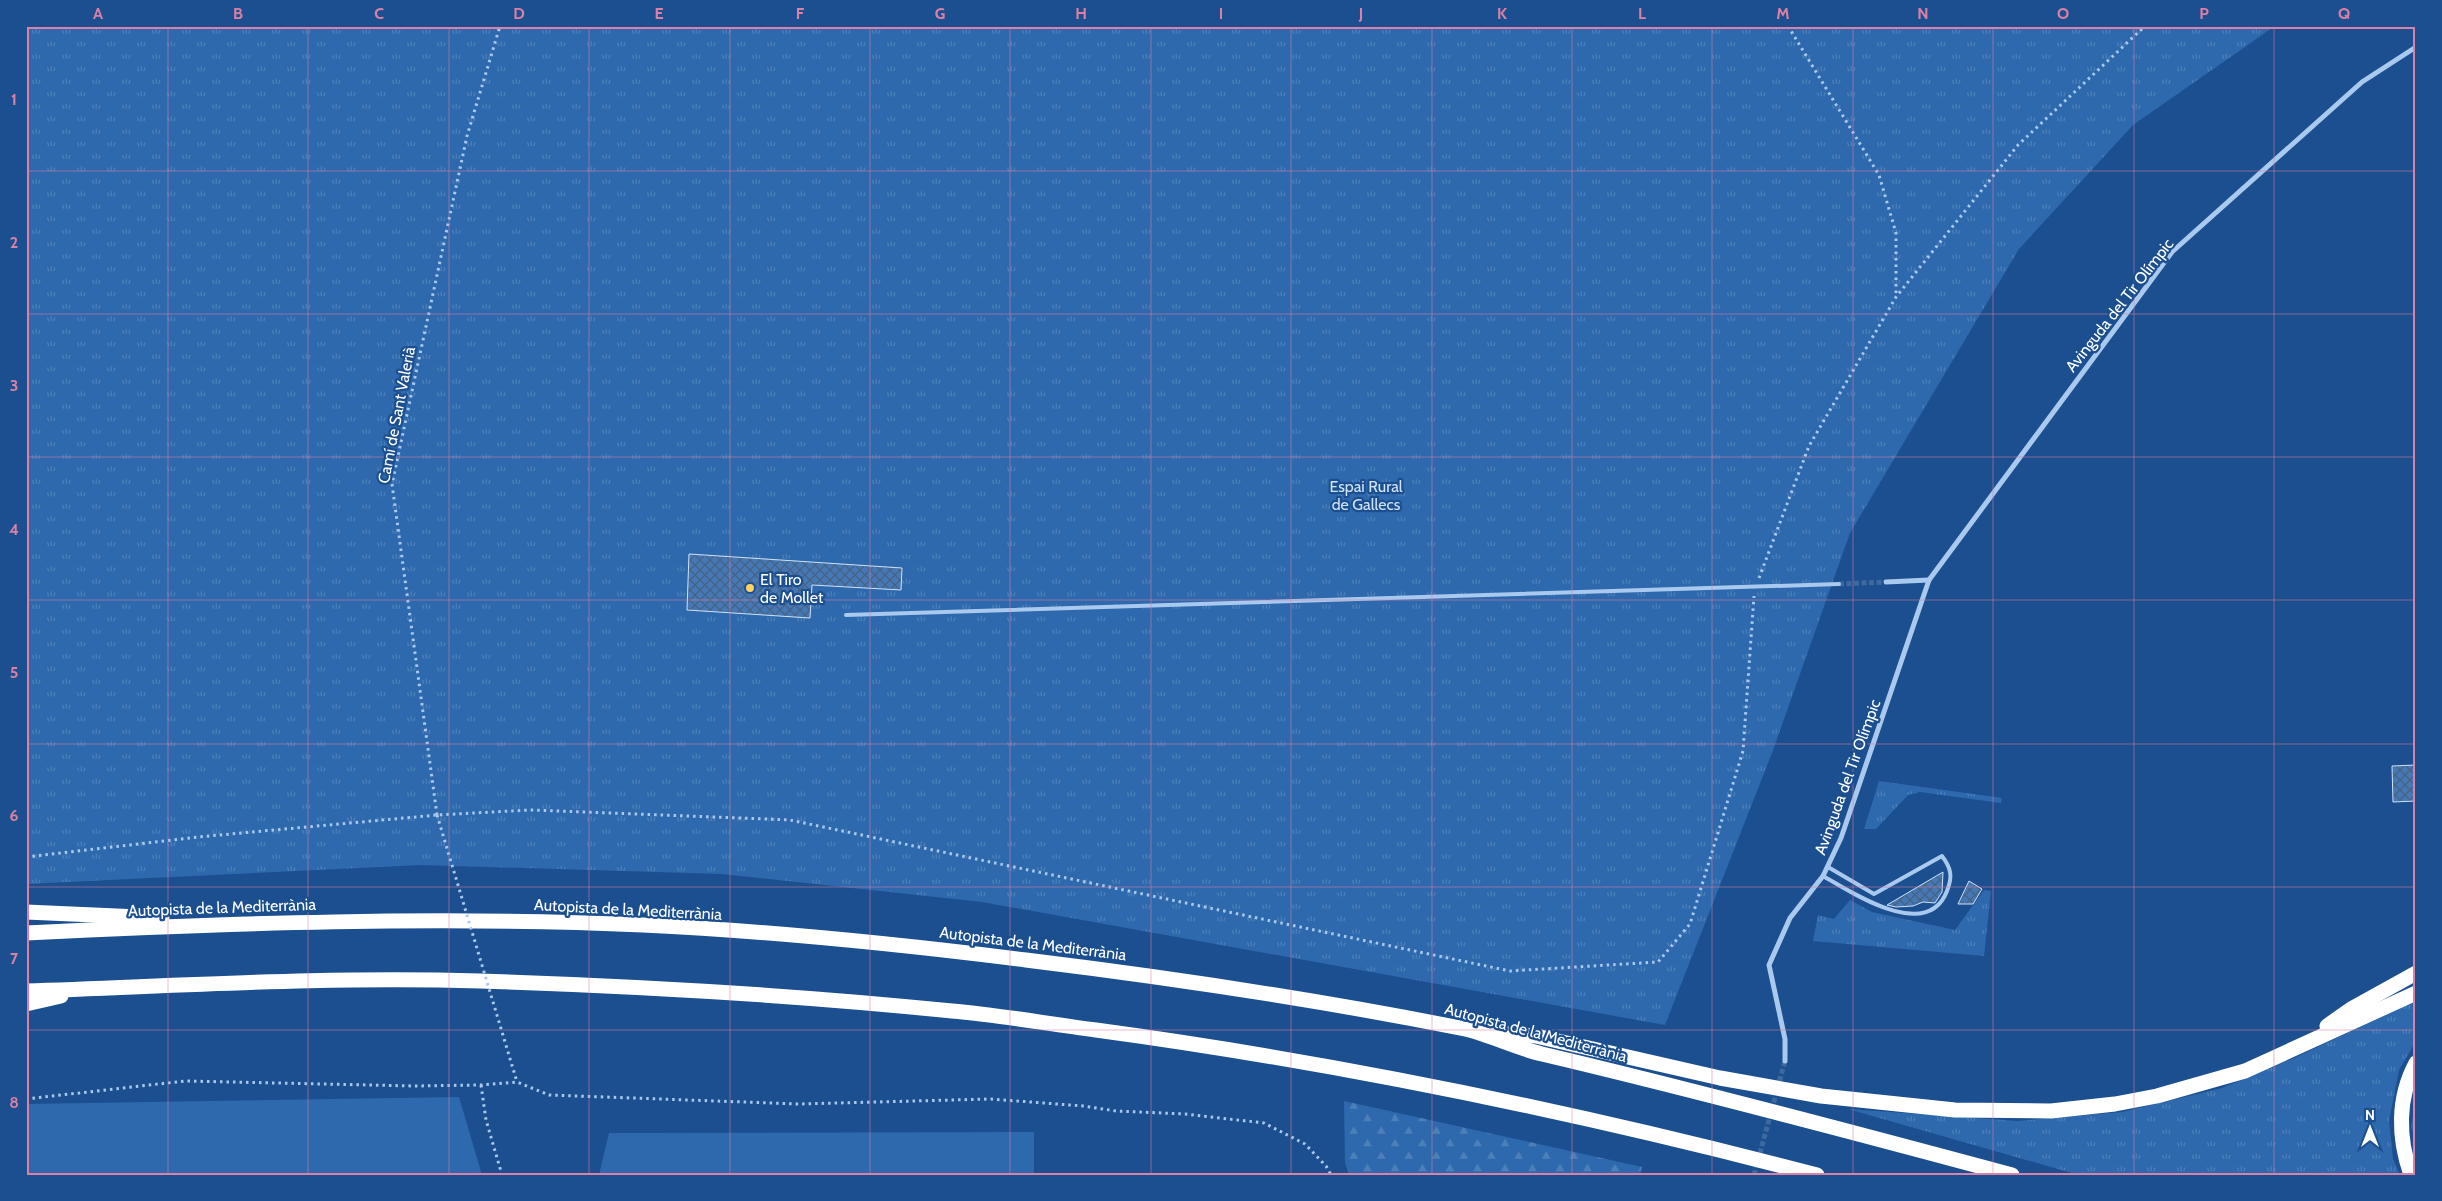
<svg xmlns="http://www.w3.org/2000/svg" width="2442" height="1201" viewBox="0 0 2442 1201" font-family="Cabin,sans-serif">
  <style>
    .grass { fill: url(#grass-tufts) }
    .forest { fill: url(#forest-firs) }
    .garden { fill: #2e69ad }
    .building { fill: url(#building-cross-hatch); stroke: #cfe3fa }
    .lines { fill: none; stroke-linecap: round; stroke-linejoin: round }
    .minor-tunnel { stroke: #3d69a0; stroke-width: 5; stroke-dasharray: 5 2.5; stroke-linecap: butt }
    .path { stroke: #a9c9ee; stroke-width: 3; stroke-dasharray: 2.5 4; stroke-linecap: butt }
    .service { stroke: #a9c9ee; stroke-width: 4 }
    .minor { stroke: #a9c9ee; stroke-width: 5 }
    .motorway { stroke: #fff; stroke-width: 15 }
    .path-bridge { stroke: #a9c9ee; stroke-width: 3; stroke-dasharray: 2.5 4; stroke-linecap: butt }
    .grid { fill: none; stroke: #dd80a5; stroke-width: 1; stroke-opacity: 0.55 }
    .poi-dot { fill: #ffd166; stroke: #1b4f8f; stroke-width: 2 }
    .labels { text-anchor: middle; stroke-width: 4.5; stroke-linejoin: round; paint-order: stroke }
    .street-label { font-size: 16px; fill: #fff; stroke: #1b4f8f }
    .park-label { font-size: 16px; fill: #cfe3fa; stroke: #1b4f8f }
    .poi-label { font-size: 16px; fill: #fff; stroke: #1b4f8f; text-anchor: start }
    .neatline { fill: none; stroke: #dd80a5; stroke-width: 2 }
    .grid-label { font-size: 16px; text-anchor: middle; font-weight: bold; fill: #dd80a5 }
  </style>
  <defs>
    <pattern id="grass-tufts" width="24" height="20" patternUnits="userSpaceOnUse" patternTransform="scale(1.25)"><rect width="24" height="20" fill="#2e69ad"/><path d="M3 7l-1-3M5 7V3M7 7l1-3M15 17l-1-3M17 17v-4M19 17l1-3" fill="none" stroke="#4d80b9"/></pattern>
    <pattern id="forest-firs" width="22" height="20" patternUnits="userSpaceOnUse" patternTransform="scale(1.25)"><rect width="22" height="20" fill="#2e69ad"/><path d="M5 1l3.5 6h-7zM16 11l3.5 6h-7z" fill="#4d80b9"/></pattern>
    <pattern id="building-cross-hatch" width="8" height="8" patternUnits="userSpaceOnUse" patternTransform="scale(1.25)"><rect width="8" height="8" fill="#4478b7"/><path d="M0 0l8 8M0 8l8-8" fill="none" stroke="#486282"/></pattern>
  </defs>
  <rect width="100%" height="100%" fill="#1b4f8f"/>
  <g class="grass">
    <polygon points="26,26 2275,26 2133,125 2019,249 1850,533 1772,753 1665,1025 982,902 722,874 421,865 26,884"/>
    <polygon points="1879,781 2002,798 2001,803 1920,792 1908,795 1876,829 1864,829"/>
    <polygon points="1984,890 1991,891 1984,956 1813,941 1818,915 1834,919 1850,900 1872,912 1955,930"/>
    <polygon points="2416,1001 2416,1041 2399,1070 2389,1121 2393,1159 2400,1175 2079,1175 1848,1109 2018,1121 2122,1112 2222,1088 2294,1058"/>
    <polygon points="2416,1099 2416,1145 2411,1126"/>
  </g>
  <polygon class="forest" points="1344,1101 1642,1167 1640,1175 1349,1175 1345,1163"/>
  <g class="garden">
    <polygon points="459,1097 482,1175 29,1175 26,1166 26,1104"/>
    <polygon points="1034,1132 1034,1175 599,1175 609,1133"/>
  </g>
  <g class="building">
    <polygon points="689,554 902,568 901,590 812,585 810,618 687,610"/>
    <polygon points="2416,765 2416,801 2393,802 2392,766"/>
    <polygon points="1943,872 1942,892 1935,903 1923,902 1913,906 1896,907 1887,905"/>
    <polygon points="1969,881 1982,889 1973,904 1958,904"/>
  </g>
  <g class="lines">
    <g class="minor-tunnel">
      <polyline points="1839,584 1886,582"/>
      <polyline points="1754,1175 1785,1061"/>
    </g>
    <g class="path">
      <polyline points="1788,26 1879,175 1896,233 1896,297"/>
      <polyline points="1759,578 1809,446 1896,297 2018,145 2145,26"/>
      <polyline points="437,815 392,484 467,136 500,26"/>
      <polyline points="26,857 198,837 437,815 530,810 790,820 1510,971 1658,962 1690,924 1743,751 1754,596"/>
      <polyline points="481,1085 486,1120 502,1175"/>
      <polyline points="26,1099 185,1081 415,1086 481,1085 517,1082 549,1095 799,1104 991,1099 1083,1106 1116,1111 1185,1114 1264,1123 1305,1144 1326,1166 1331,1175"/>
    </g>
    <g class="service">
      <polyline points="846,615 1839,584"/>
      <path d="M1823,876C1851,892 1927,943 1947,891C1953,876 1951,868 1942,856L1874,894L1828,867"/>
    </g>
    <g class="minor">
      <polyline points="1886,582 1929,580"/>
      <polyline points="1785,1061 1785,1039 1769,965 1790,918 1823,876 1841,838 1929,580 2172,252 2362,82 2416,47"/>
    </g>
    <g class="motorway">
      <polyline points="26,912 162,918"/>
      <path d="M26,933C232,923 437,916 643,925C771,931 898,944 1026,960C1173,978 1320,1000 1465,1029C1491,1035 1516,1048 1542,1054C1699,1091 1856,1133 2012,1175"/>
      <path d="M26,991C177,986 329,976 480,981C638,986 795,995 952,1011C1000,1015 1048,1024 1096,1030C1340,1063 1580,1113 1817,1175"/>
      <polyline points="26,1004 61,996"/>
      <polyline points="2327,1026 2351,1009 2416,973"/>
      <polyline points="1494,1033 1536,1036 1720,1078 1821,1096 1955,1110 2051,1111 2115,1104 2157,1096 2245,1071 2416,993"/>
      <path d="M2411,1175C2398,1138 2397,1098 2416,1063"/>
    </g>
    <polyline class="path-bridge" points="437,815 517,1082"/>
  </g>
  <path class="grid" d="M168,26V1175M308,26V1175M449,26V1175M589,26V1175M730,26V1175M870,26V1175M1010,26V1175M1151,26V1175M1291,26V1175M1432,26V1175M1572,26V1175M1712,26V1175M1853,26V1175M1993,26V1175M2134,26V1175M2274,26V1175M26,171H2416M26,314H2416M26,457H2416M26,600H2416M26,744H2416M26,887H2416M26,1030H2416"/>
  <circle class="poi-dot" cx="750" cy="588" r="5"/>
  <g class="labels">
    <g class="street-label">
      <text transform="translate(2119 305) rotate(-52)" y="6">Avinguda del Tir Olímpic</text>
      <text transform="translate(396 415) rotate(-79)" y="6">Camí de Sant Valerià</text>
      <text transform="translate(1847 777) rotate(-70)" y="6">Avinguda del Tir Olímpic</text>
      <text transform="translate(222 907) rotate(-2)" y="6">Autopista de la Mediterrània</text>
      <text transform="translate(628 909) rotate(3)" y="6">Autopista de la Mediterrània</text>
      <text transform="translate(1033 943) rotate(7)" y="6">Autopista de la Mediterrània</text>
      <text transform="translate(1536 1032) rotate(15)" y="6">Autopista de la Mediterrània</text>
    </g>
    <g class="park-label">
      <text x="1366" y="492">Espai Rural<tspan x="1366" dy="18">de Gallecs</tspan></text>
    </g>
    <g class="poi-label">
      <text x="760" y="585">El Tiro<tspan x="760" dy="18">de Mollet</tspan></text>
    </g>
  </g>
  <rect width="2442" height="1201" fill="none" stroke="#1b4f8f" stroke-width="55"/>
  <g transform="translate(2370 1128)" stroke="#1b4f8f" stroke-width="4" paint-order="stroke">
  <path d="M0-4L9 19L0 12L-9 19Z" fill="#ffffff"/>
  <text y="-8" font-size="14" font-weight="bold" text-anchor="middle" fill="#ffffff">N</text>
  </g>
  <rect x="28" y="28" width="2386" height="1146" class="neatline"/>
  <g class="grid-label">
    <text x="98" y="19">A</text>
    <text x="238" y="19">B</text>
    <text x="379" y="19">C</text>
    <text x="519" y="19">D</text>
    <text x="659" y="19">E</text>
    <text x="800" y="19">F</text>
    <text x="940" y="19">G</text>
    <text x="1081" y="19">H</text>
    <text x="1221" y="19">I</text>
    <text x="1361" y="19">J</text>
    <text x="1502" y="19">K</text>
    <text x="1642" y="19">L</text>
    <text x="1783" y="19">M</text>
    <text x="1923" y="19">N</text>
    <text x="2063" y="19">O</text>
    <text x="2204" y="19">P</text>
    <text x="2344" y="19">Q</text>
    <text x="14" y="105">1</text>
    <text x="14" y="248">2</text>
    <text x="14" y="391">3</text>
    <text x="14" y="535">4</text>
    <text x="14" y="678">5</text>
    <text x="14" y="821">6</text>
    <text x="14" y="964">7</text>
    <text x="14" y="1108">8</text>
  </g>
</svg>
